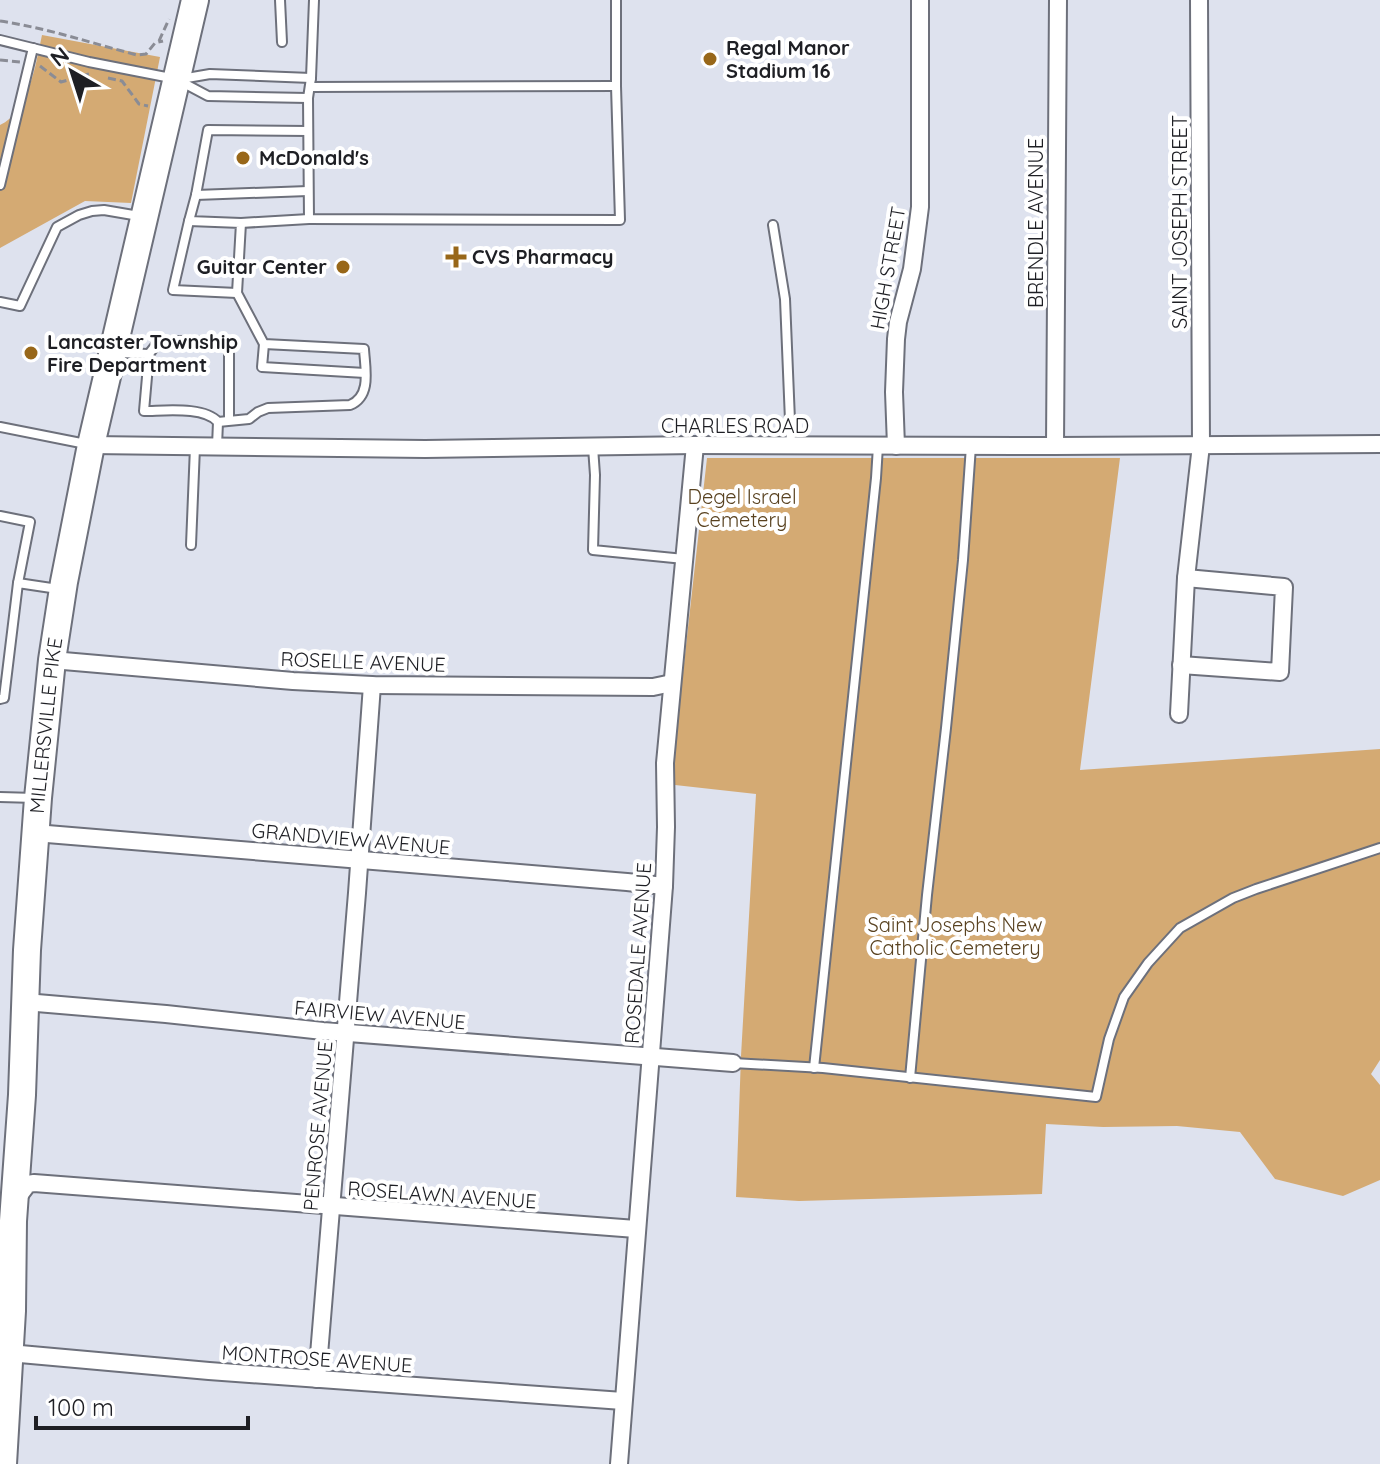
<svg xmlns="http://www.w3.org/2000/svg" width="1380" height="1464" viewBox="0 0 1380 1464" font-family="Quicksand,sans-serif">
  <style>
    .green { fill: #d4aa73 }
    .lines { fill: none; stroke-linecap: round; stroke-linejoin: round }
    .lane-casing { stroke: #6d707b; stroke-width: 12 }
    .street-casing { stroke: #6d707b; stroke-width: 20 }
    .primary-casing { stroke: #6d707b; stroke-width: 30 }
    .path { stroke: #8a8c95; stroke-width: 3; stroke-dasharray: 8 4; stroke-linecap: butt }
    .lane { stroke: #fff; stroke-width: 8 }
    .street { stroke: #fff; stroke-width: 16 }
    .primary { stroke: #fff; stroke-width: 26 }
    .poi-dot { fill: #986719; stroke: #fff; stroke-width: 3 }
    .labels { text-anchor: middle; stroke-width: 8; stroke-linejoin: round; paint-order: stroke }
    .poi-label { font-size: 20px; font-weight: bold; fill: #1e1f24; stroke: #fff; text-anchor: start }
    .street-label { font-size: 20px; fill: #1e1f24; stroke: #fff }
    .park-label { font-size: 20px; fill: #594220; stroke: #fff }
  </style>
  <rect width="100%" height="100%" fill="#dee2ee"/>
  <g class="green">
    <path d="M42,35L160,57L131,203L85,201L0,248V125C29,112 36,63 42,35Z"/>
    <polygon points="707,458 1120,458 1080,770 1380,749 1380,1060 1371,1074 1380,1085 1380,1180 1343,1196 1275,1179 1240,1132 1177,1126 1103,1127 1046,1124 1042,1194 799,1201 736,1197 741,1056 756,794 675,785 675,744"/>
  </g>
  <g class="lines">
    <defs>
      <g id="lane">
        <polyline points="280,0 282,42"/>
        <polyline points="314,0 311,78 308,98 309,219 620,220 616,86 616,0"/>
        <polyline points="0,40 89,62 176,79 208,96 308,98"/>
        <polyline points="181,79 210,74 311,78"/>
        <polyline points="310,87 616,86"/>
        <polyline points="0,185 33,48"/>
        <polyline points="196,195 308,191"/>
        <polyline points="189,221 173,290 237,293"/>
        <polyline points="241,223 309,219"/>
        <polyline points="773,225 785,299 791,445"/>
        <polyline points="0,302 20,306 57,227 79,215 92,211 104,210 139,216"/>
        <polyline points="264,344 262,367 365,373"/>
        <polyline points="118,353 149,354"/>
        <path d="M218,422L249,419L258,412L268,408L350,405C372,396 365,368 364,349L264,344L237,293L241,223L189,221L196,195L208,130L308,131"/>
        <polyline points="0,427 86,444"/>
        <path d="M217,446L218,422C204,406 164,411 144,411L149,354L159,341H229V420"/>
        <polyline points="593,447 595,475 593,550 684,559"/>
        <polyline points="0,516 30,522 18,583"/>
        <polyline points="191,545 195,447"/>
        <polyline points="0,699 4,698 18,583 58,589"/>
        <polyline points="0,797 35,798"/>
        <polyline points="733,1063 823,1068 1096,1097 1109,1039 1124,997 1148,963 1180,928 1233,898 1256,889 1380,848"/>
        <polyline points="814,1068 876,478 878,446"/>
        <polyline points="910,1078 927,895 946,728 963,560 971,446"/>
      </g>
      <g id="street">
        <polyline points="91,445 425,449 695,445 1055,446 1380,444"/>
        <polyline points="896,446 894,392 896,339 898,322 912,269 920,207 920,0"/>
        <polyline points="1055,446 1058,0"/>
        <polyline points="52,660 293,681 372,685 653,687 672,683"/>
        <polyline points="1181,665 1280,672 1284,587 1186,578"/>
        <polyline points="1179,714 1186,578 1201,445 1199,0"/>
        <polyline points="35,833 627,882 664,886"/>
        <polyline points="25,1002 166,1014 323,1031 733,1063"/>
        <polyline points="15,1201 28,1184 34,1183 636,1229"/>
        <polyline points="9,1353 209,1371 623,1401"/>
        <polyline points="317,1379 357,893 372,685"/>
        <polyline points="619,1464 664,886 666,827 665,763 695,445"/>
      </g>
      <g id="primary">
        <path id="s1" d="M3,1464L12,1311L13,1221L22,1095L27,950L38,798L52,660L64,582L91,445L195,0"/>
      </g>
    </defs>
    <use href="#lane" class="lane-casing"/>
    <use href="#street" class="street-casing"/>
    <use href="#primary" class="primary-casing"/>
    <g class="path">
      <path d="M0,21C47,28 91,43 137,55L146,54L155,43L163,41"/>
      <polyline points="159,41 169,19"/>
      <polyline points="0,60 20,62"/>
      <polyline points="40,66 61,82 89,74"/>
      <polyline points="108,78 122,81 139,104 148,106"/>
    </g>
    <use href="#lane" class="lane"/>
    <use href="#street" class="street"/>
    <use href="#primary" class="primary"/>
  </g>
  <g class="poi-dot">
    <circle cx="710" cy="59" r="8"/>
    <circle cx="243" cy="158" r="8"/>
    <path d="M452 245h8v8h8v8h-8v8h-8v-8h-8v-8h8z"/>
    <circle cx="343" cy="267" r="8"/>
    <circle cx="31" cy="353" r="8"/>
  </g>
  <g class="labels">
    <g class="poi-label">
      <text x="726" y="55">Regal Manor<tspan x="726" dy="23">Stadium 16</tspan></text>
      <text x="259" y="165">McDonald's</text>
      <text x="472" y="264">CVS Pharmacy</text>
      <text x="327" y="274" text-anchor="end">Guitar Center</text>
      <text x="47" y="349">Lancaster Township<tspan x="47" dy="23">Fire Department</tspan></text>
    </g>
    <g class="street-label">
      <text transform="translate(1180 222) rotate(-90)" y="7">SAINT JOSEPH STREET</text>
      <text transform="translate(1036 223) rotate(-90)" y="7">BRENDLE AVENUE</text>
      <text transform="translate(888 268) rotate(-80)" y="7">HIGH STREET</text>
      <text x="735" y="433">CHARLES ROAD</text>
      <text transform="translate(363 662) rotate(2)" y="7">ROSELLE AVENUE</text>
      <text dy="7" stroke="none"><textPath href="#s1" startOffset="740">MILLERSVILLE PIKE</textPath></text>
      <text transform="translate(351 839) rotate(5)" y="7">GRANDVIEW AVENUE</text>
      <text transform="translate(638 953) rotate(-86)" y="7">ROSEDALE AVENUE</text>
      <text transform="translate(380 1015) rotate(5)" y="7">FAIRVIEW AVENUE</text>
      <text transform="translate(318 1126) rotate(-85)" y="7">PENROSE AVENUE</text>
      <text transform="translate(442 1195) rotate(4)" y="7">ROSELAWN AVENUE</text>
      <text transform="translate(317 1359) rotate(4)" y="7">MONTROSE AVENUE</text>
    </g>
    <g class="park-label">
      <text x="742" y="504">Degel Israel<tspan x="742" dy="23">Cemetery</tspan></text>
      <text x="955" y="932">Saint Josephs New<tspan x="955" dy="23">Catholic Cemetery</tspan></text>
    </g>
  </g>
  <g transform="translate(72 72) rotate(321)" stroke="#ffffff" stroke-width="6" paint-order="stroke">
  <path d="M0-6L14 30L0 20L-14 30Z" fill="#1e1f24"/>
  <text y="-12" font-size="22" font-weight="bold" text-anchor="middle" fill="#1e1f24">N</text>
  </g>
  <path d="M36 1416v12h212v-12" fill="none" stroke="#1e1f24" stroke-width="4"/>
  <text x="48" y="1416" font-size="24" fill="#1e1f24" stroke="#ffffff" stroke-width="6" paint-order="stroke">100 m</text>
</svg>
